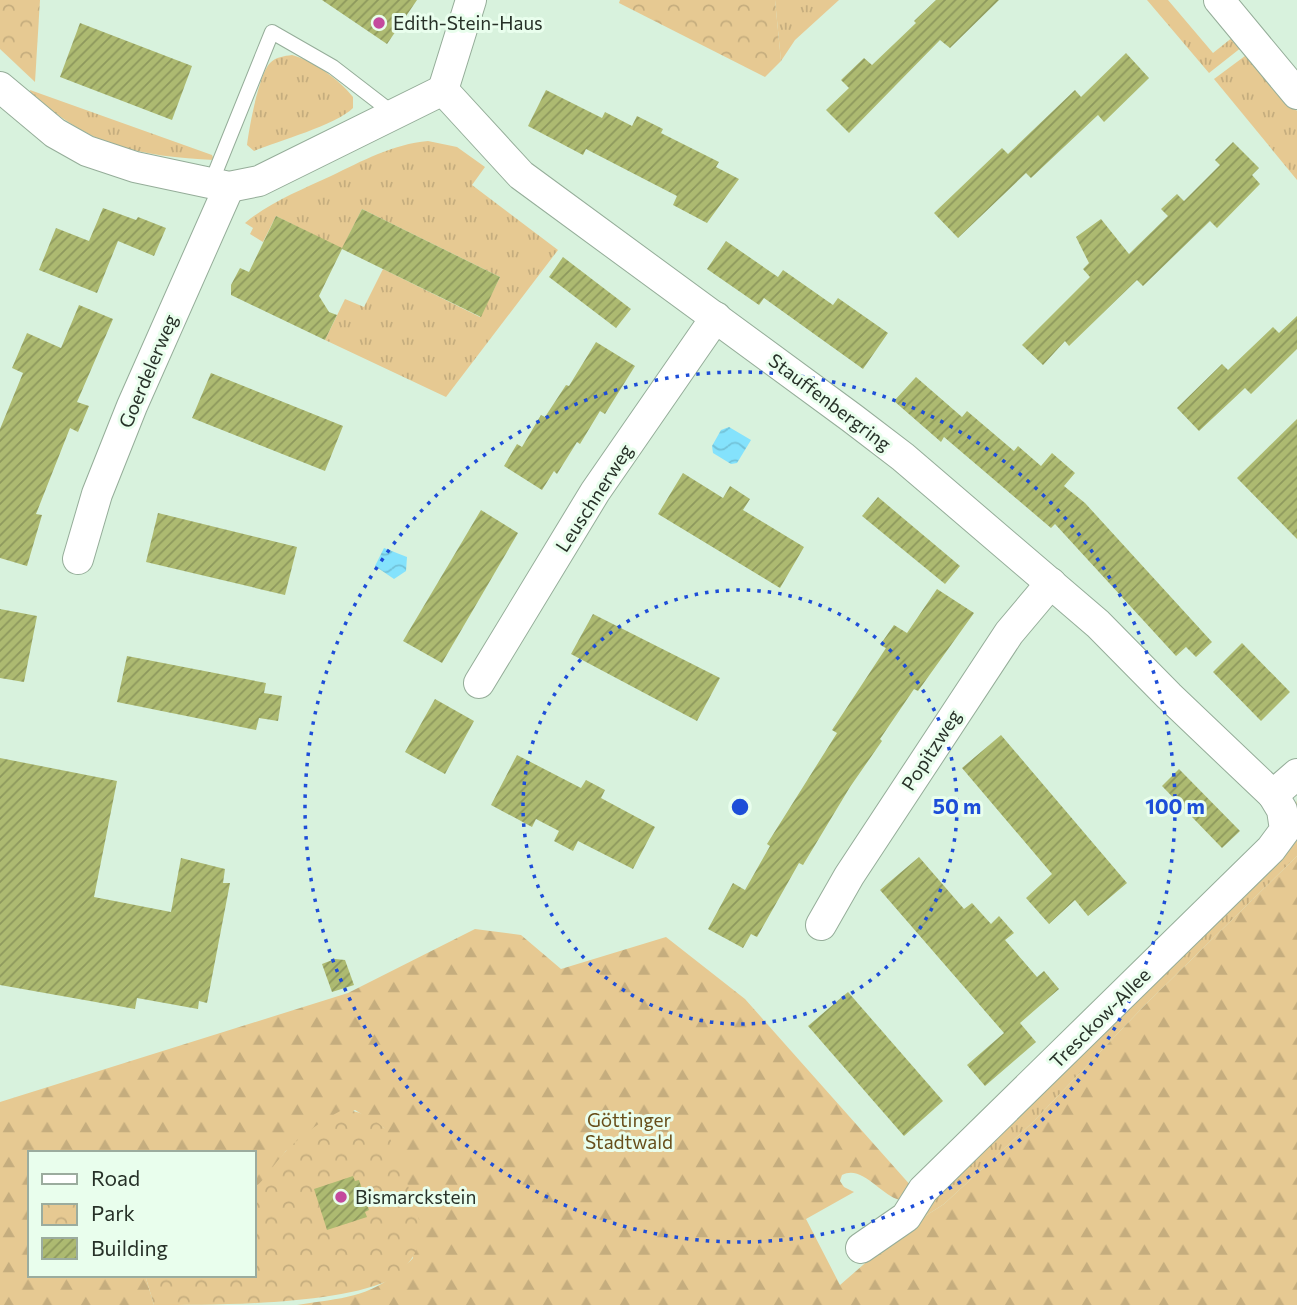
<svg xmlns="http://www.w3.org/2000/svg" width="1297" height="1305" viewBox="0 0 1297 1305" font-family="Commissioner,sans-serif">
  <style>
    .grass { fill: url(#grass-tufts) }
    .forest { fill: url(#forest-firs) }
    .park { fill: url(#park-crowns) }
    .water { fill: url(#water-waves) }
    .building { fill: url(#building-hatch) }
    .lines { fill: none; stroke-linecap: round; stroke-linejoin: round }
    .lane-casing { stroke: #95ad99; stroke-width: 16 }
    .street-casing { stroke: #95ad99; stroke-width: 32 }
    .lane { stroke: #fff; stroke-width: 14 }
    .street { stroke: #fff; stroke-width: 30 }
    .ring { fill: none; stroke: #1d4ed8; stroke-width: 3.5; stroke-dasharray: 3.5 7 }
    .poi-dot { fill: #c44a9d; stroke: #e9feed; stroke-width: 2.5 }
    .labels { text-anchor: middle; stroke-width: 6; stroke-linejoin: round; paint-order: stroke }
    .poi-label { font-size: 19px; fill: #273128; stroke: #e9feed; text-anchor: start }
    .street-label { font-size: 19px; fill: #273128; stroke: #e9feed }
    .park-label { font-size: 19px; fill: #674e1a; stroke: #e9feed }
    .centre { fill: #1d4ed8; stroke: #e9feed; stroke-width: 3.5 }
    .ring-label { font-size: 21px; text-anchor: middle; font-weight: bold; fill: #1d4ed8; stroke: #e9feed; stroke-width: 6; stroke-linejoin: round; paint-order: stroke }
  </style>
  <defs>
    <pattern id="grass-tufts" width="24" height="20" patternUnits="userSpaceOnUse" patternTransform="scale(1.75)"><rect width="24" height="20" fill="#e6c992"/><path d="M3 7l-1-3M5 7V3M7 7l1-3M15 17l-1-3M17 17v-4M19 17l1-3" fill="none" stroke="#c5ad7e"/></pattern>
    <pattern id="forest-firs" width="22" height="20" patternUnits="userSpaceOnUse" patternTransform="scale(1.75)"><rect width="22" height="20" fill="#e6c992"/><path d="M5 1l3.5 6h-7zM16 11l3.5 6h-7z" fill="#c5ad7e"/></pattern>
    <pattern id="park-crowns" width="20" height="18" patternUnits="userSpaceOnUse" patternTransform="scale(1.75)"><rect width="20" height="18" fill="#e6c992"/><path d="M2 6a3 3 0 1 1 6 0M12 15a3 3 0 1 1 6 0" fill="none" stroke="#c5ad7e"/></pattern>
    <pattern id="water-waves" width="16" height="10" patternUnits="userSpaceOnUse" patternTransform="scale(1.75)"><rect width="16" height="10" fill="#84e2fc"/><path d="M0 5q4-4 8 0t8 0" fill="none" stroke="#72c2d8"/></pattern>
    <pattern id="building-hatch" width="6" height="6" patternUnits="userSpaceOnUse" patternTransform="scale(1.75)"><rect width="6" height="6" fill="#adba71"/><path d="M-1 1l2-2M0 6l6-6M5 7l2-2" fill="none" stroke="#8d985d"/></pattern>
  </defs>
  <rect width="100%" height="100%" fill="#d8f2dd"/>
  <g class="grass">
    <polygon points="775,0 839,0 795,40 781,61"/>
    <polygon points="1147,0 1168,0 1213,53 1233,37 1242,47 1209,73"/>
    <polygon points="1249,53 1297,111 1297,180 1214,79"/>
    <path d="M292,55C313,61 339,79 353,97V108C336,125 278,141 254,151L247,145C249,128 259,74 270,63C276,57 284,56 292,55Z"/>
    <path d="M30,90L212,155L214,160C179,158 144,155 111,144C83,134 57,114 31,97Z"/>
    <path d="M428,141L457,147L485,167L472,185L558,250L446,397L325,340L345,299L364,307L383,269L480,317L500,277L362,209L342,249L276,216L263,242L250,234L253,228L245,223C270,202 301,190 331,176C362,161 393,144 428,141Z"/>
    <polygon points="1297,800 1297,856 1144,1006 1033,1122 944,1204 902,1231 1296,805"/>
  </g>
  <path class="forest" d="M1297,856V1305H297C348,1297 375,1298 413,1258L384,1128L355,1110L286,1151L264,1180L254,1189V1153H30V1275H145L154,1305H0V1102L348,993L475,929L521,935L561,969L666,937L745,999L912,1187L900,1200C880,1195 862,1164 842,1175L840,1181L844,1187L854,1192L806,1219L840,1285L902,1231L944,1204L1033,1122L1144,1006Z"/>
  <g class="park">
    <polygon points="0,0 40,0 35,82 0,49"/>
    <polygon points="620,0 775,0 781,61 765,77 619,3"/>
    <path d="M342,1110C358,1110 373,1117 385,1129C391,1135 423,1225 422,1233C420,1249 407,1268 394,1278C341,1305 220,1305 154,1305L145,1275H254V1189C267,1177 275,1162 287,1150C303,1134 323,1120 342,1110Z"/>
  </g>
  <g class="water">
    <polygon points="729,427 751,440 737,463 731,464 713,453 712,446 721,430"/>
    <polygon points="384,548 407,557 406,571 394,579 375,566"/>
  </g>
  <g class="building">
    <polygon points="322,0 417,0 387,44"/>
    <polygon points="936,0 999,0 950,48 940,40 849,133 826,110 849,88 841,80 864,58 872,65 916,23 914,21"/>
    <polygon points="80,23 192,66 172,120 60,77"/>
    <polygon points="1126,53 1149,78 1104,122 1098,115 1031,178 1026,173 958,238 934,213 1002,148 1008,154 1075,90 1081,97"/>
    <polygon points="546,90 602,118 605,112 632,126 637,116 663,129 661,133 719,162 716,167 739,179 707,223 673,205 677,196 586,149 583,155 528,126"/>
    <polygon points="1233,142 1259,168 1252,175 1260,184 1217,228 1210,221 1143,286 1137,280 1069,346 1065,341 1043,365 1022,345 1090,277 1083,269 1089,263 1076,237 1101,219 1129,254 1168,216 1161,209 1177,194 1184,201 1220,165 1215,160"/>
    <polygon points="103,208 136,220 138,217 166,228 154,256 118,241 97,293 39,270 56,228 89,241"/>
    <polygon points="362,209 500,277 481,317 342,249 319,296 329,312 337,315 325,340 231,295 231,285 240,268 249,272 276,216 342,248"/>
    <polygon points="726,241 778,277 783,270 833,305 838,298 888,333 863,369 764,298 759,305 707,269"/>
    <polygon points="563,257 631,309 616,328 549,277"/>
    <polygon points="79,305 113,319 77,402 89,406 78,432 70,428 36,514 42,515 27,566 0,558 0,429 23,373 12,368 27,333 61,348"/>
    <polygon points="1297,316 1297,349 1251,394 1245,388 1199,431 1177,408 1222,364 1228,370 1273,327 1279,333"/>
    <polygon points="596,342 635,366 605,414 600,411 580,444 577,442 557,474 554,471 542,490 504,466 517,444 522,447 541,415 545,417 566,385 569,386"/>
    <polygon points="211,373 343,426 325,471 192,418"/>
    <polygon points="916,377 962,417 967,411 1014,451 1018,446 1041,466 1052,453 1075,473 1064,486 1085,503 1212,642 1196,657 1186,647 1176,656 1055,524 1051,528 944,437 941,442 894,401"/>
    <polygon points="1297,419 1297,539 1237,478"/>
    <polygon points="683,473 723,498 730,486 750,499 743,510 804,547 780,588 658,514"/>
    <polygon points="878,497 960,566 945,584 862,516"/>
    <polygon points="481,510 518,533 442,663 403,641"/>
    <polygon points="158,513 297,547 285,595 146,562"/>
    <polygon points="937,589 974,613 918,691 914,689 880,739 882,741 850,787 803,865 799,863 757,937 751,934 743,948 708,929 733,883 745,890 770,846 767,844 837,733 832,730 886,648 880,645 894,625 907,633"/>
    <polygon points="0,609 37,616 24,682 0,678"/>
    <polygon points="593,614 720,678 697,721 571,654"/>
    <polygon points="1242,643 1290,692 1261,721 1213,672"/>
    <polygon points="127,656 266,683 264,693 282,696 278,721 259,718 256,730 117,702"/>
    <polygon points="435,699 474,721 445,774 405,752"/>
    <polygon points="1001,735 1127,883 1088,916 1075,900 1049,924 1026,898 1052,874 962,768"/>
    <polygon points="517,755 581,788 586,780 605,790 601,798 655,827 633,869 578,841 573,851 554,841 559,831 536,819 532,827 491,805"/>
    <polygon points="0,758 117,781 94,897 171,912 181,858 225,869 223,883 230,883 207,1003 199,1001 198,1009 137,998 135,1009 0,985"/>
    <polygon points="1179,769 1240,831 1222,848 1162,786"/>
    <polygon points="919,857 964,909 972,903 991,924 999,916 1014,933 1005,940 1037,977 1044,971 1059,989 1020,1023 1036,1042 985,1086 967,1065 1004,1033 880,890"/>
    <polygon points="335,959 345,960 354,985 332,992 322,964"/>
    <polygon points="848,992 943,1101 904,1136 808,1026"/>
    <polygon points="353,1176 355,1181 359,1180 369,1210 365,1212 367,1217 327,1230 314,1189"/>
  </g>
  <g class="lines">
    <defs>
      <polyline id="lane" points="211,183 272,32 333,67 394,114"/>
      <g id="street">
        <polyline points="1219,0 1297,94"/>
        <polyline points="0,87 55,133 87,151 135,167 229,187 259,181 443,90"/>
        <polyline points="443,90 521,175 852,418 903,457 1098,624 1169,696 1273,795 1282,810 1285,830 1271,849 923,1190 906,1217 861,1248"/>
        <polyline points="443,90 471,0"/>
        <polyline points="78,559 97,494 132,406 229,187"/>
        <polyline points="479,683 595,492 716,317"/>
        <polyline points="1273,795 1297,774"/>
        <polyline points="821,925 849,876 1009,633 1051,583"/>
      </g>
    </defs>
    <use href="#lane" class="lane-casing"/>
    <use href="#street" class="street-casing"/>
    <use href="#lane" class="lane"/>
    <use href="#street" class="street"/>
  </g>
  <g class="ring">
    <circle cx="740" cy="807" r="217"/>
    <circle cx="740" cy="807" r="435"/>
  </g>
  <g class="poi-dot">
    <circle cx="379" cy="23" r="7"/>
    <circle cx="341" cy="1197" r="7"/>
  </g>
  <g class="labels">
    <g class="poi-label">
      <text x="393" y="30">Edith-Stein-Haus</text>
      <text x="355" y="1204">Bismarckstein</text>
    </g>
    <g class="street-label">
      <text transform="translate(148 371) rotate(-67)" y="7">Goerdelerweg</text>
      <text transform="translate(830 402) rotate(37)" y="7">Stauffenbergring</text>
      <text transform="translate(594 498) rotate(-57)" y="7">Leuschnerweg</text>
      <text transform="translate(931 750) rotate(-57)" y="7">Popitzweg</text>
      <text transform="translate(1100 1018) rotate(-45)" y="7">Tresckow-Allee</text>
    </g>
    <g class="park-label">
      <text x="629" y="1127">Göttinger<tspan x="629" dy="22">Stadtwald</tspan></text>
    </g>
  </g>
  <circle cx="740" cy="807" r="10" class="centre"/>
  <g class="ring-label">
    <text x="957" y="814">50 m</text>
    <text x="1175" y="814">100 m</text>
  </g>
  <rect x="28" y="1151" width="228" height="126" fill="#e9feed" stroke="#9bac9e" stroke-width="2"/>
  <rect x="42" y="1174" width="35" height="10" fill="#ffffff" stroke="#9bac9e" stroke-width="2"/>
  <text x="91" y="1186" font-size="21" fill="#273128">Road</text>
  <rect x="42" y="1204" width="35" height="21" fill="url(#park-crowns)" stroke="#9bac9e" stroke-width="2"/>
  <text x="91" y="1221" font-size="21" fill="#273128">Park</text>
  <rect x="42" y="1238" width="35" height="21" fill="url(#building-hatch)" stroke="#9bac9e" stroke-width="2"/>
  <text x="91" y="1256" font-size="21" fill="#273128">Building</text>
</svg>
